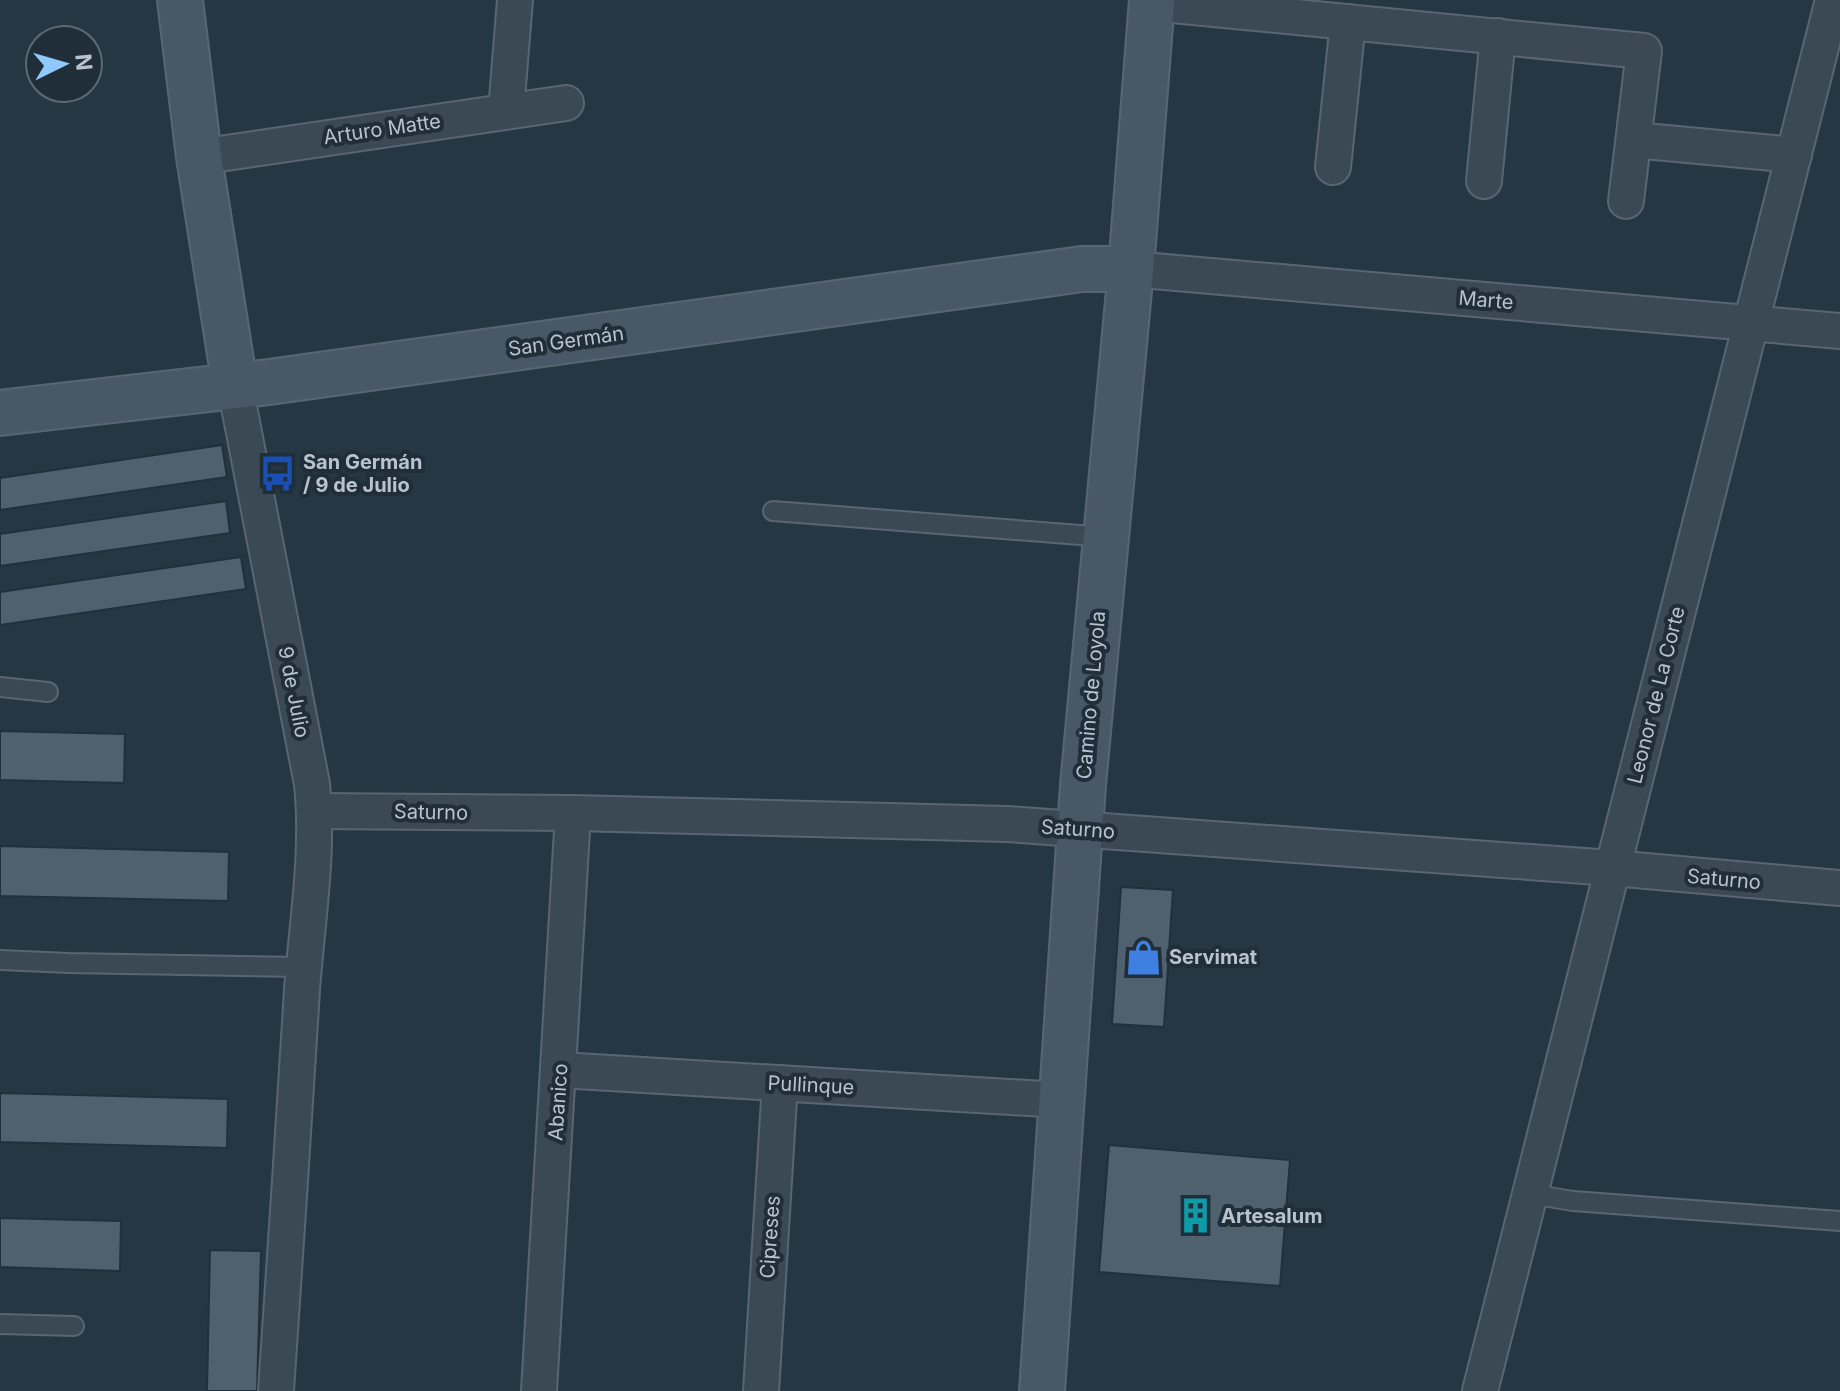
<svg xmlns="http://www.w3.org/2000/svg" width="1840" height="1391" viewBox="0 0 1840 1391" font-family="Inter,sans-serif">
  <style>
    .building { fill: #4f616f; stroke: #21303b; stroke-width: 2 }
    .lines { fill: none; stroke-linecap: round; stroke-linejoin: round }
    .lane-casing { stroke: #596671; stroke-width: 22 }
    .street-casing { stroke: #596671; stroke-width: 38 }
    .secondary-casing { stroke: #596671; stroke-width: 48 }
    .lane { stroke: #3b4954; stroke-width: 18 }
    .street { stroke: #3b4954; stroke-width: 34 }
    .secondary { stroke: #495867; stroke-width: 44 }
    .labels { text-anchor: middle; stroke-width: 8; stroke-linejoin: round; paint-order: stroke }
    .street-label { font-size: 20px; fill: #b8c3cd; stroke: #1f2e39 }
    .poi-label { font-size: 20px; font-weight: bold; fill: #b8c3cd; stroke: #1f2e39; text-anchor: start }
  </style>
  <rect width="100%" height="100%" fill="#263744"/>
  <g class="building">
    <polygon points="222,445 227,477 0,510 0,478"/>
    <polygon points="226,501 230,533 0,566 0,534"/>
    <polygon points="241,557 246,589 0,625 0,592"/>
    <polygon points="0,731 125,734 124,783 0,780"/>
    <polygon points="0,846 229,852 228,901 0,896"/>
    <polygon points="1121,887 1173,890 1164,1027 1112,1024"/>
    <polygon points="0,1093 228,1099 227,1148 0,1142"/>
    <polygon points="1109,1145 1290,1160 1280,1286 1099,1272"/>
    <polygon points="0,1218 121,1221 120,1271 0,1267"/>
    <polygon points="210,1250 261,1251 257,1391 207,1391"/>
  </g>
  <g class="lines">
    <defs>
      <g id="lane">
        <polyline points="773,511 1106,537"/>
        <polyline points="0,687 48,692"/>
        <polyline points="0,960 69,963 304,967"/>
        <polyline points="1530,1194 1573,1201 1840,1221"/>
        <polyline points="0,1324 74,1326"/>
      </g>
      <g id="street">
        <polyline points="1152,3 1644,51 1626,201"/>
        <polyline points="506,111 515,0"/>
        <polyline points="1634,140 1794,155"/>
        <polyline points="199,157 566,103"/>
        <polyline points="1333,167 1348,22"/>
        <polyline points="1484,181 1498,36"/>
        <polyline points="1131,269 1840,331"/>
        <path d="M235,386L312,784C319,853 307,922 302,990C294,1124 285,1257 276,1391"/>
        <polyline points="315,811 573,813 1007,824 1612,868 1840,888"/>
        <polyline points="560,1070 1061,1100"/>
        <polyline points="539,1391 573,813"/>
        <polyline points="761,1391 780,1083"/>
        <polyline points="1480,1391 1833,0"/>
      </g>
      <g id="secondary">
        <polyline points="180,0 199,157 235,386"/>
        <polyline points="0,413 269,382 1082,269 1131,269"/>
        <polyline points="1042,1391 1083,785 1131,269 1152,0"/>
      </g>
    </defs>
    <use href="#lane" class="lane-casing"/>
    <use href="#street" class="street-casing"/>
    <use href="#secondary" class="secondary-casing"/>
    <use href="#lane" class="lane"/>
    <use href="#street" class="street"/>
    <use href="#secondary" class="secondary"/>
  </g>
  <defs>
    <symbol id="bus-bare" viewBox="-9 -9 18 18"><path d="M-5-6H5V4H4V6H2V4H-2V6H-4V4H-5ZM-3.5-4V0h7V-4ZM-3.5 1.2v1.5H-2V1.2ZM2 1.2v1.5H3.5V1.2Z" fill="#1a4fb4" stroke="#1f2e39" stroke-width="2.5" paint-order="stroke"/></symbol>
    <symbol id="shop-bare" viewBox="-9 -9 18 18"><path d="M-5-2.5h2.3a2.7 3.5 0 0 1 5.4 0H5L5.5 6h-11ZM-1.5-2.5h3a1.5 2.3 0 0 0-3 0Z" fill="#3f7fe0" stroke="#1f2e39" stroke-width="2.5" paint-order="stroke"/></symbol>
    <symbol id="building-bare" viewBox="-9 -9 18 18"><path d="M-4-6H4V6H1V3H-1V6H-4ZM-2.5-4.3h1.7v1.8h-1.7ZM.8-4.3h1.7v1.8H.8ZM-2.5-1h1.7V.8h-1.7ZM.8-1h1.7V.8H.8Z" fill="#0f9aa8" stroke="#1f2e39" stroke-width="2.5" paint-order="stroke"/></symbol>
  </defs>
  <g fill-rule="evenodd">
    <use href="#bus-bare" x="252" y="448" width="51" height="51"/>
    <use href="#shop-bare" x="1118" y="932" width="51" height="51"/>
    <use href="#building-bare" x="1170" y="1190" width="51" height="51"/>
  </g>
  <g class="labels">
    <g class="street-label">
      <text transform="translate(382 129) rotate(-8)" y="7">Arturo Matte</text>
      <text transform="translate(1486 300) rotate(5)" y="7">Marte</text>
      <text transform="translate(566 341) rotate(-8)" y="7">San Germán</text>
      <text transform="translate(294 692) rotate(79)" y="7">9 de Julio</text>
      <text transform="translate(1091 695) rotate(-85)" y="7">Camino de Loyola</text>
      <text transform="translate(1656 695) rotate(-76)" y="7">Leonor de La Corte</text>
      <text transform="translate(431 812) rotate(1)" y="7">Saturno</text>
      <text transform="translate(1078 829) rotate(4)" y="7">Saturno</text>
      <text transform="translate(1724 879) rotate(5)" y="7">Saturno</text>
      <text transform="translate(811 1085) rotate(3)" y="7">Pullinque</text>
      <text transform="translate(558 1102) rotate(-86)" y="7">Abanico</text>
      <text transform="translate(770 1237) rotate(-86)" y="7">Cipreses</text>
    </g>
    <g class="poi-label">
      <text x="303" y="469">San Germán<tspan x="303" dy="23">/ 9 de Julio</tspan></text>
      <text x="1169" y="964">Servimat</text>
      <text x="1221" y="1223">Artesalum</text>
    </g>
  </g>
  <g transform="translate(64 64) rotate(85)"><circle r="38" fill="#1f2e39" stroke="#5c6a74" stroke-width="2"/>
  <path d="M0-6L14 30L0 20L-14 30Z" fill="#8fc8fc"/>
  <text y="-12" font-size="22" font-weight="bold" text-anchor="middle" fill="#b8c3cd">N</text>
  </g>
</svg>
